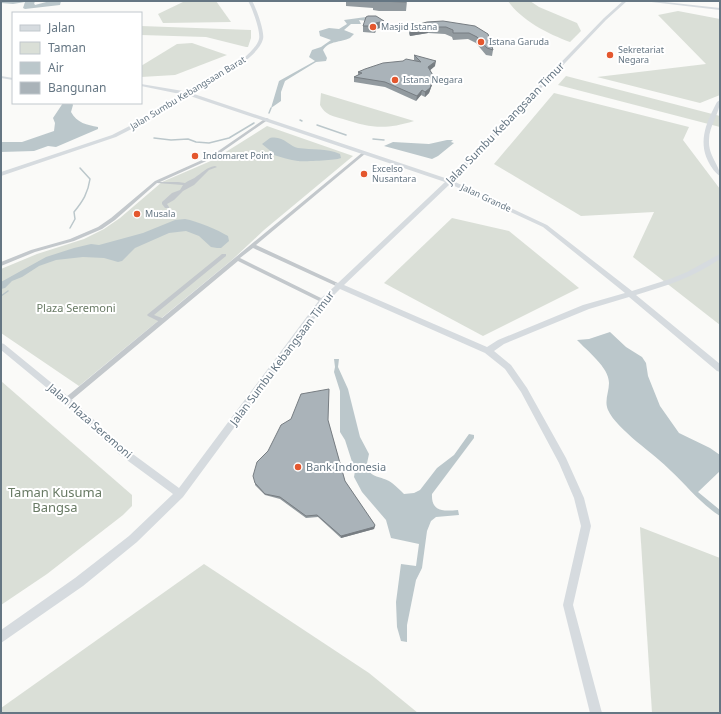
<svg xmlns="http://www.w3.org/2000/svg" width="721" height="714" viewBox="0 0 721 714" font-family="'Noto Sans',sans-serif">
  <style>
    .green { fill: #dadfd7 }
    .water { fill: #bbc7cb }
    .lines { fill: none; stroke-linecap: round; stroke-linejoin: round }
    .stream { stroke: #bbc7cb; stroke-width: 1.5 }
    .street { fill: #c3c8cc; fill-rule: evenodd }
    .secondary { fill: #d6dbdf; fill-rule: evenodd }
    .wall { fill: #929a9f }
    .shaded-wall { fill: #777d82 }
    .building { fill: #aab3b9; stroke: #777d82 }
    .poi-dot { fill: #e4572e; stroke: #fff; stroke-width: 1.5 }
    .labels { text-anchor: middle; stroke-width: 4; stroke-linejoin: round; paint-order: stroke }
    .far-poi-label { font-size: 9px; fill: #657683; stroke: #fff; text-anchor: start }
    .far-street-label { font-size: 9px; fill: #657683; stroke: #fff }
    .street-label { font-size: 11px; fill: #657683; stroke: #fff }
    .park-label { font-size: 11px; fill: #687a64; stroke: #fff }
    .poi-label { font-size: 11px; fill: #657683; stroke: #fff; text-anchor: start }
    .near-park-label { font-size: 13px; fill: #687a64; stroke: #fff }
  </style>
  <rect width="100%" height="100%" fill="#fafaf8"/>
  <g class="green">
    <polygon points="185,1 216,1 231,22 163,23 158,14"/>
    <path d="M508,1H530L539,7L577,23L581,31L570,42C548,34 521,20 508,1Z"/>
    <polygon points="678,11 720,19 720,95 700,103 597,77 706,64 658,15"/>
    <polygon points="141,26 251,30 251,38 248,47 246,47 206,37 141,35"/>
    <polygon points="192,43 227,55 175,75 141,77 141,66 177,44"/>
    <polygon points="566,76 720,116 720,127 558,85"/>
    <path d="M321,93L414,121C385,130 371,128 343,119C333,116 325,115 320,105Z"/>
    <polygon points="554,93 689,127 683,140 720,189 720,325 633,257 654,212 581,216 494,164"/>
    <polygon points="267,126 353,156 264,230 232,260 79,386 1,333 1,269 37,254 84,239 104,229 120,218 162,182 213,160"/>
    <polygon points="452,218 509,231 579,288 483,336 384,283"/>
    <polygon points="1,381 132,495 132,506 123,515 47,574 1,605"/>
    <polygon points="640,527 720,558 720,713 652,713"/>
    <polygon points="204,564 369,673 418,713 1,713 1,708"/>
  </g>
  <g class="water">
    <polygon points="1,1 36,1 34,3 35,5 50,1 61,1 60,5 25,9 23,8 25,2 13,4 1,3"/>
    <path d="M366,17L368,21L359,20L361,24H351L344,30L354,34L350,38C340,43 330,40 323,50L327,58L326,61L316,62L285,81L281,92V101L271,108L279,81L315,61L309,57L312,50L321,47L331,40L320,36L319,31L329,28L339,29L347,24L344,20Z"/>
    <path d="M63,103H72L73,105L71,112C77,123 87,125 98,127V129L56,147L48,146L34,151L1,152V142H22L54,131L55,123L53,118Z"/>
    <path d="M270,138C283,135 290,147 298,148C312,150 326,148 340,154L341,158C339,160 301,162 298,161C290,160 281,157 274,155L273,153L262,144Z"/>
    <polygon points="447,140 453,140 451,142 454,143 438,156 432,159 384,146 393,142 429,144"/>
    <path d="M185,219C197,221 218,230 228,236L229,241L221,248H217L211,247L199,236L186,231L169,233L135,248L122,261L118,262L104,258L83,257L56,260L39,266L22,277L12,281L5,288L1,289V282L46,257L74,248L91,244L99,245L143,233L175,220Z"/>
    <path d="M610,332L626,347L642,357L646,363L648,376L660,406L679,433L710,448L720,455V471L698,492L720,510V516C701,504 687,486 671,471C655,454 617,430 608,410C604,401 609,392 609,383C609,367 587,351 577,340L589,339Z"/>
    <path d="M334,359H339L338,367L348,389L360,437L369,454L366,468C373,479 383,476 392,483C396,486 400,490 404,494L414,493L420,490L437,468L454,455L469,434L474,435V438L432,494C431,513 445,511 458,510L459,515L436,517L431,521L427,531L422,568L416,580L407,625V642L401,641L397,627L396,602L401,564L416,566L419,544L391,538L386,520L362,492L354,477L355,471L345,440L340,432V391L334,372L335,367Z"/>
  </g>
  <g class="lines">
    <g class="stream">
      <polyline points="269,113 271,108"/>
      <polyline points="300,120 302,121"/>
      <polyline points="317,125 346,135"/>
      <polyline points="154,138 171,140 188,139 196,142 209,143 229,138 254,123"/>
      <polyline points="373,139 384,140"/>
      <path d="M70,228L75,219L74,212C83,201 88,193 90,179L80,168"/>
      <polyline points="1,296 8,291"/>
    </g>
    <g class="street">
      <path d="M266,118L269,119L213,158L160,182H178L185,183C189,180 194,179 197,176C205,171 205,168 215,166L217,167L209,170L194,185L183,191L174,200L167,204L169,207V208H165L162,204V202L172,193L180,190L183,185L157,183L115,220L102,229L74,241L35,252L1,266V262L31,250L70,239L98,227L111,218L155,181L211,156Z"/>
      <polygon points="363,152 366,153 256,245 340,284 340,286 336,286 253,248 240,258 325,300 326,301 325,302 321,302 238,261 69,402 65,402 64,400 65,398 158,321 148,316 147,315 148,314 222,254 226,254 226,256 154,315 162,318"/>
    </g>
    <g class="secondary">
      <path d="M248,1H252C256,7 265,32 263,39C258,59 212,83 194,94L448,179L604,18L623,1H627L606,20L453,181L547,225L632,291L670,279L687,272L720,254V259C694,277 666,286 636,295L720,364V372L717,371L629,297L589,309L504,344L494,351L511,365L527,388L566,458L584,498L591,526L573,605L602,713H590L563,605L581,526L574,498L559,463L521,392L505,369L485,353L340,289L326,303L183,497L137,542L83,586L1,643V630L75,578L129,536L173,494L120,455L64,402L1,350V343L4,344L70,398L126,449L179,488L320,299L335,286V283H338L445,182L190,96L157,116L116,137L1,176V172L112,135L153,114L185,95L141,86V84L189,92C206,82 254,58 259,39C261,32 252,7 248,1ZM450,184L543,227L625,293L583,305L498,340L487,347L344,285Z"/>
      <polygon points="643,1 656,1 720,8 720,10"/>
      <polygon points="1,76 13,78 13,80 1,78"/>
      <path d="M720,100C720,114 709,125 709,140C708,156 720,165 720,176C715,173 711,167 708,161C698,140 707,121 717,102Z"/>
    </g>
  </g>
  <g class="wall">
    <polygon points="346,1 407,1 406,11 379,11 373,10 373,8 346,6"/>
    <polygon points="384,21 384,27 376,29 375,33 363,32 363,26"/>
    <polygon points="475,26 493,50 492,56 486,55 476,43 468,39 453,40 452,37 445,34 428,33 410,36 409,34 409,27"/>
    <polygon points="414,55 435,66 430,70 434,77 433,82 429,93 425,97 421,95 416,101 385,87 354,82 354,77 358,75 358,72 415,61 414,60"/>
    <polygon points="328,421 345,481 375,526 374,529 341,538 318,517 306,518 280,499 265,495 255,485 255,483"/>
  </g>
  <g class="shaded-wall">
    <polygon points="384,21 384,27 376,29 375,33 375,26 376,23"/>
    <polygon points="428,27 428,33 410,36 410,30"/>
    <polygon points="436,61 435,66 428,72 428,67"/>
    <polygon points="434,77 433,82 429,93 425,97 425,92"/>
    <polygon points="422,90 421,95 416,101 417,96"/>
    <polygon points="375,525 374,529 341,538 341,536"/>
  </g>
  <g class="building">
    <polygon points="376,1 407,1 406,2"/>
    <polygon points="368,16 376,16 384,21 376,23 375,26 363,26 366,17"/>
    <polygon points="443,21 475,26 488,34 493,50 487,48 477,37 469,33 453,33 453,30 446,27 428,27 410,30 409,27 427,22"/>
    <polygon points="414,55 436,61 428,67 434,77 430,88 425,92 422,90 417,96 385,82 354,77 362,73 358,72 365,69 383,63 403,61 406,59 421,62"/>
    <polygon points="329,389 328,420 345,481 375,525 374,527 341,536 317,515 306,516 280,497 265,494 255,483 253,476 257,462 268,451 281,425 291,419 301,394"/>
  </g>
  <g class="poi-dot">
    <circle cx="373" cy="27" r="4"/>
    <circle cx="481" cy="42" r="4"/>
    <circle cx="610" cy="55" r="4"/>
    <circle cx="395" cy="80" r="4"/>
    <circle cx="195" cy="156" r="4"/>
    <circle cx="364" cy="174" r="4"/>
    <circle cx="137" cy="214" r="4"/>
    <circle cx="298" cy="467" r="4"/>
  </g>
  <g class="labels">
    <g class="far-poi-label">
      <text x="381" y="30">Masjid Istana</text>
      <text x="489" y="45">Istana Garuda</text>
      <text x="618" y="53">Sekretariat<tspan x="618" dy="10">Negara</tspan></text>
      <text x="403" y="83">Istana Negara</text>
      <text x="203" y="159">Indomaret Point</text>
      <text x="372" y="172">Excelso<tspan x="372" dy="10">Nusantara</tspan></text>
      <text x="145" y="217">Musala</text>
    </g>
    <g class="far-street-label">
      <text transform="translate(188 93) rotate(-31)" y="3">Jalan Sumbu Kebangsaan Barat</text>
      <text transform="translate(486 198) rotate(25)" y="3">Jalan Grande</text>
    </g>
    <g class="street-label">
      <text transform="translate(505 123) rotate(-46)" y="4">Jalan Sumbu Kebangsaan Timur</text>
      <text transform="translate(282 358) rotate(-53)" y="4">Jalan Sumbu Kebangsaan Timur</text>
      <text transform="translate(90 421) rotate(41)" y="4">Jalan Plaza Seremoni</text>
    </g>
    <g class="park-label">
      <text x="76" y="312">Plaza Seremoni</text>
    </g>
    <g class="poi-label">
      <text x="306" y="471">Bank Indonesia</text>
    </g>
    <g class="near-park-label">
      <text x="55" y="497">Taman Kusuma<tspan x="55" dy="15">Bangsa</tspan></text>
    </g>
  </g>
  <rect width="721" height="714" fill="none" stroke="#657683" stroke-width="4"/>
  <rect x="12" y="12" width="130" height="92" fill="#ffffff" stroke="#c1c8cd"/>
  <rect x="20" y="25" width="20" height="6" fill="#d6dbdf" stroke="#c1c8cd"/>
  <text x="48" y="32" font-size="12" fill="#657683">Jalan</text>
  <rect x="20" y="42" width="20" height="12" fill="#dadfd7" stroke="#c1c8cd"/>
  <text x="48" y="52" font-size="12" fill="#657683">Taman</text>
  <rect x="20" y="62" width="20" height="12" fill="#bbc7cb" stroke="#c1c8cd"/>
  <text x="48" y="72" font-size="12" fill="#657683">Air</text>
  <rect x="20" y="82" width="20" height="12" fill="#aab3b9" stroke="#c1c8cd"/>
  <text x="48" y="92" font-size="12" fill="#657683">Bangunan</text>
</svg>
